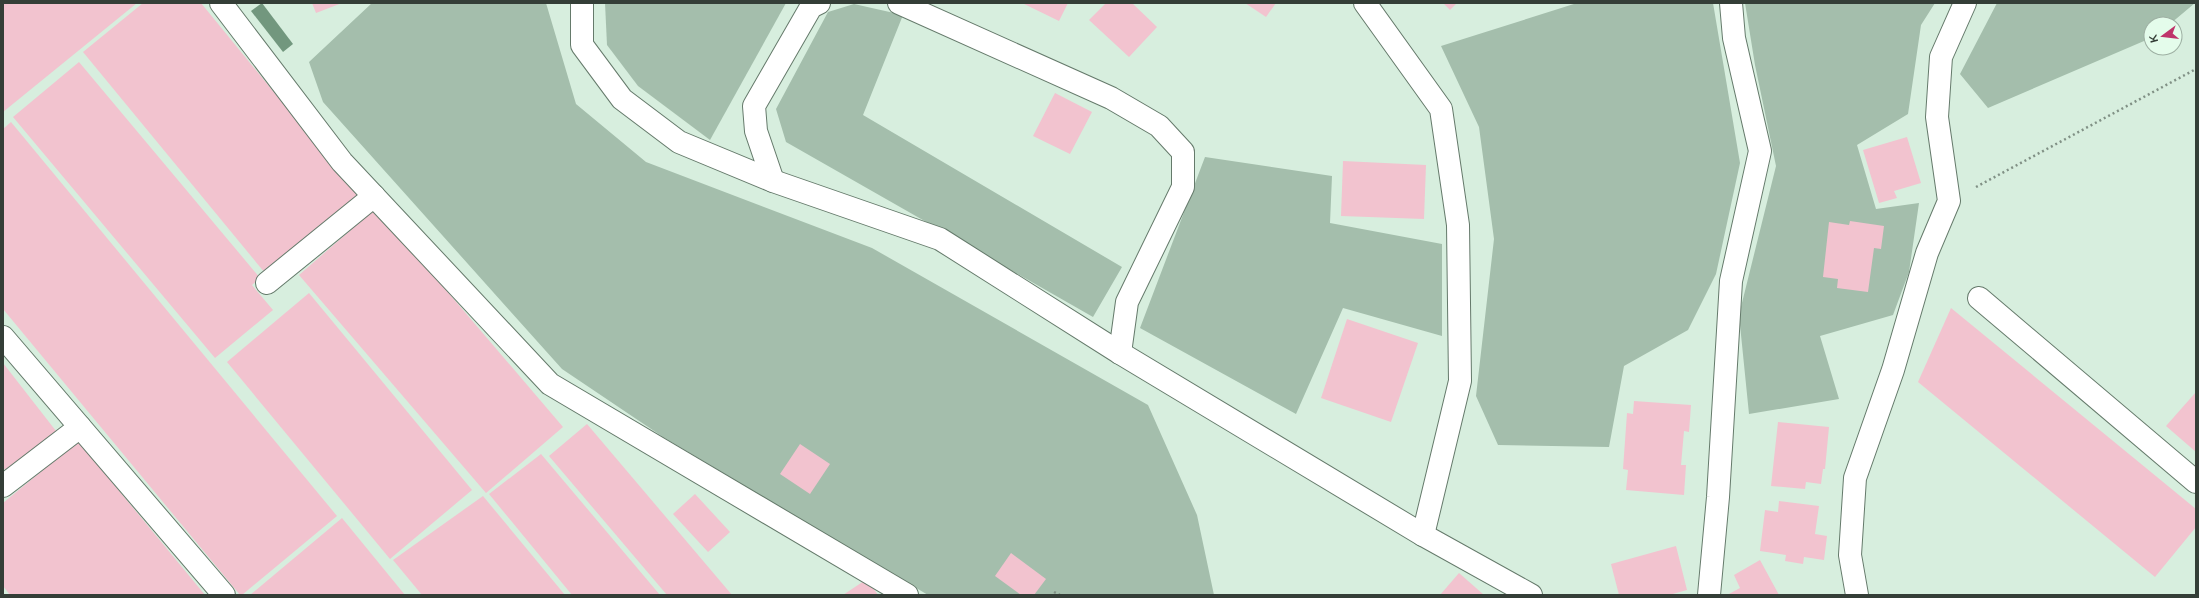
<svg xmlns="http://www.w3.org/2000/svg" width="2199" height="598" viewBox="0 0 2199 598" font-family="Helvetica,sans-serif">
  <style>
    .green { fill: #a4beac }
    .water { fill: #72977e }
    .building { fill: #f2c3cf }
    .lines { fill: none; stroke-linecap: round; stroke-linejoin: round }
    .minor-casing { stroke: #657a6b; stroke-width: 24 }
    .path { stroke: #809085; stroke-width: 2.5; stroke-dasharray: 2 3; stroke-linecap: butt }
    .minor { stroke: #fff; stroke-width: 22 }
  </style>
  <rect width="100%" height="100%" fill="#d7eede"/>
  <g class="green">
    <polygon points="372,3 546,3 576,104 646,162 872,248 1148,405 1197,515 1214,595 928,595 663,437 562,369 323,102 309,62"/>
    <polygon points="605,3 786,3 710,140 638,86 607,45"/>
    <polygon points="1577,3 1713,3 1740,163 1716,274 1688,330 1624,366 1609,447 1498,445 1476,396 1494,239 1479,127 1441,46"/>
    <polygon points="1745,3 1935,3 1921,25 1908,114 1857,145 1876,209 1919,203 1909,272 1893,315 1820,336 1839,399 1749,414 1739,315 1776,166 1755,65"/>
    <polygon points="1997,3 2195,3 2170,24 2151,24 2151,38 1988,108 1960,74"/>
    <polygon points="854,4 903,15 863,115 1122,267 1093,317 786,142 776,109 828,12"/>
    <polygon points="1205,157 1332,176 1330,223 1442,244 1442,336 1343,308 1296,414 1140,328"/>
  </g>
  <polygon class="water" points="262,3 293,44 283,52 251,11"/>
  <g class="building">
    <polygon points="3,3 137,3 3,112"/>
    <polygon points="143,3 201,3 359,196 265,273 83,52"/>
    <polygon points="312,3 342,3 316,13"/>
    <polygon points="1022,3 1068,3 1059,21"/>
    <polygon points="1106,3 1132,3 1157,27 1129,57 1089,20"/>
    <polygon points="1245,3 1276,3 1266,17"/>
    <polygon points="1443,3 1457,3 1450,10"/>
    <polygon points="79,62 260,278 252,285 273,310 215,358 13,117"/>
    <polygon points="1055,93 1092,112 1070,154 1033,136"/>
    <polygon points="11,122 337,516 242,595 240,595 3,309 3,129"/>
    <polygon points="1907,137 1921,183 1894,191 1897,198 1879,203 1863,150"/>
    <polygon points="1343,161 1426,165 1424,219 1341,216"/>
    <polygon points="376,208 563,427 486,493 299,275"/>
    <polygon points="1850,221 1884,226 1881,249 1874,248 1868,292 1837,288 1838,279 1823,277 1829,222 1849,225"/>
    <polygon points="309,293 472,490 390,559 227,362"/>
    <polygon points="1951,308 2196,509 2196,527 2155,577 1918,382"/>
    <polygon points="1347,319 1418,343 1391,422 1321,398"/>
    <polygon points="3,363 56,431 6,471 3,467"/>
    <polygon points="2196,392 2196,452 2166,426"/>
    <polygon points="1634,401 1691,405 1689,432 1684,431 1681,465 1686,465 1684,495 1626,490 1628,470 1623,469 1627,413 1633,414"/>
    <polygon points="1778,422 1829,427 1825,469 1823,469 1821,484 1806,482 1805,489 1771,486"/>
    <polygon points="587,424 732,595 667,595 549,456"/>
    <polygon points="78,441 205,595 10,595 3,586 3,503"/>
    <polygon points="800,444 830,464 810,494 780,474"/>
    <polygon points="541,454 660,595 572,595 489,494"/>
    <polygon points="695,494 730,532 708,552 673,514"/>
    <polygon points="483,496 565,595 422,595 393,560"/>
    <polygon points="1779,501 1819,506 1815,534 1827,536 1824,560 1804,557 1803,564 1785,561 1786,555 1760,551 1765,510 1778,512"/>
    <polygon points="342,518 405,595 250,595"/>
    <polygon points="1676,546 1687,590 1669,595 1619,595 1611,564"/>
    <polygon points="1011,553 1046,579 1034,595 1021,595 995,576"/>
    <polygon points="1760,560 1779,595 1727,595 1740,588 1734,575"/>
    <polygon points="1459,573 1484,595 1440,595"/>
    <polygon points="867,579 878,595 843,595"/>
  </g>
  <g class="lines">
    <defs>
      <g id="minor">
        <polyline points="221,3 342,162 550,384 907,595"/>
        <polyline points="582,3 582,45 622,99 679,142 773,181 940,239 1120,353 1423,535 1531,595"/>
        <polyline points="899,3 1111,98 1159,126 1183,152 1183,187 1127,302 1120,353"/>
        <polyline points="1365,3 1441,109 1458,225 1460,381 1423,535"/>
        <polyline points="773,181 756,131 754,106 811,7 819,3"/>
        <polyline points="267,283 374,196"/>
        <polyline points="1979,298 2196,482"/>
        <polyline points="3,337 224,595"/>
        <polyline points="3,486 80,427"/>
        <polyline points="1709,595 1718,497 1731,281 1760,151 1734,38 1731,3"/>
        <polyline points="1857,595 1850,555 1855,478 1893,370 1927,253 1949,201 1937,117 1941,57 1965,3"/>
      </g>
    </defs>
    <use href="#minor" class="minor-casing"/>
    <g class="path">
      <polyline points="1976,187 2196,69"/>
      <polyline points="1054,592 1060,595"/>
    </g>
    <use href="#minor" class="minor"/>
  </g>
  <rect width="2199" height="598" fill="none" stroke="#343e37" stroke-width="8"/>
  <g transform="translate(2163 36) rotate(255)"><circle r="19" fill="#e4fceb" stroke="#9eb0a3"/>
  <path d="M0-3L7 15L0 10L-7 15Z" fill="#bf346b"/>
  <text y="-6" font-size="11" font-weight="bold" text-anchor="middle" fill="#343e37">K</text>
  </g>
</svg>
